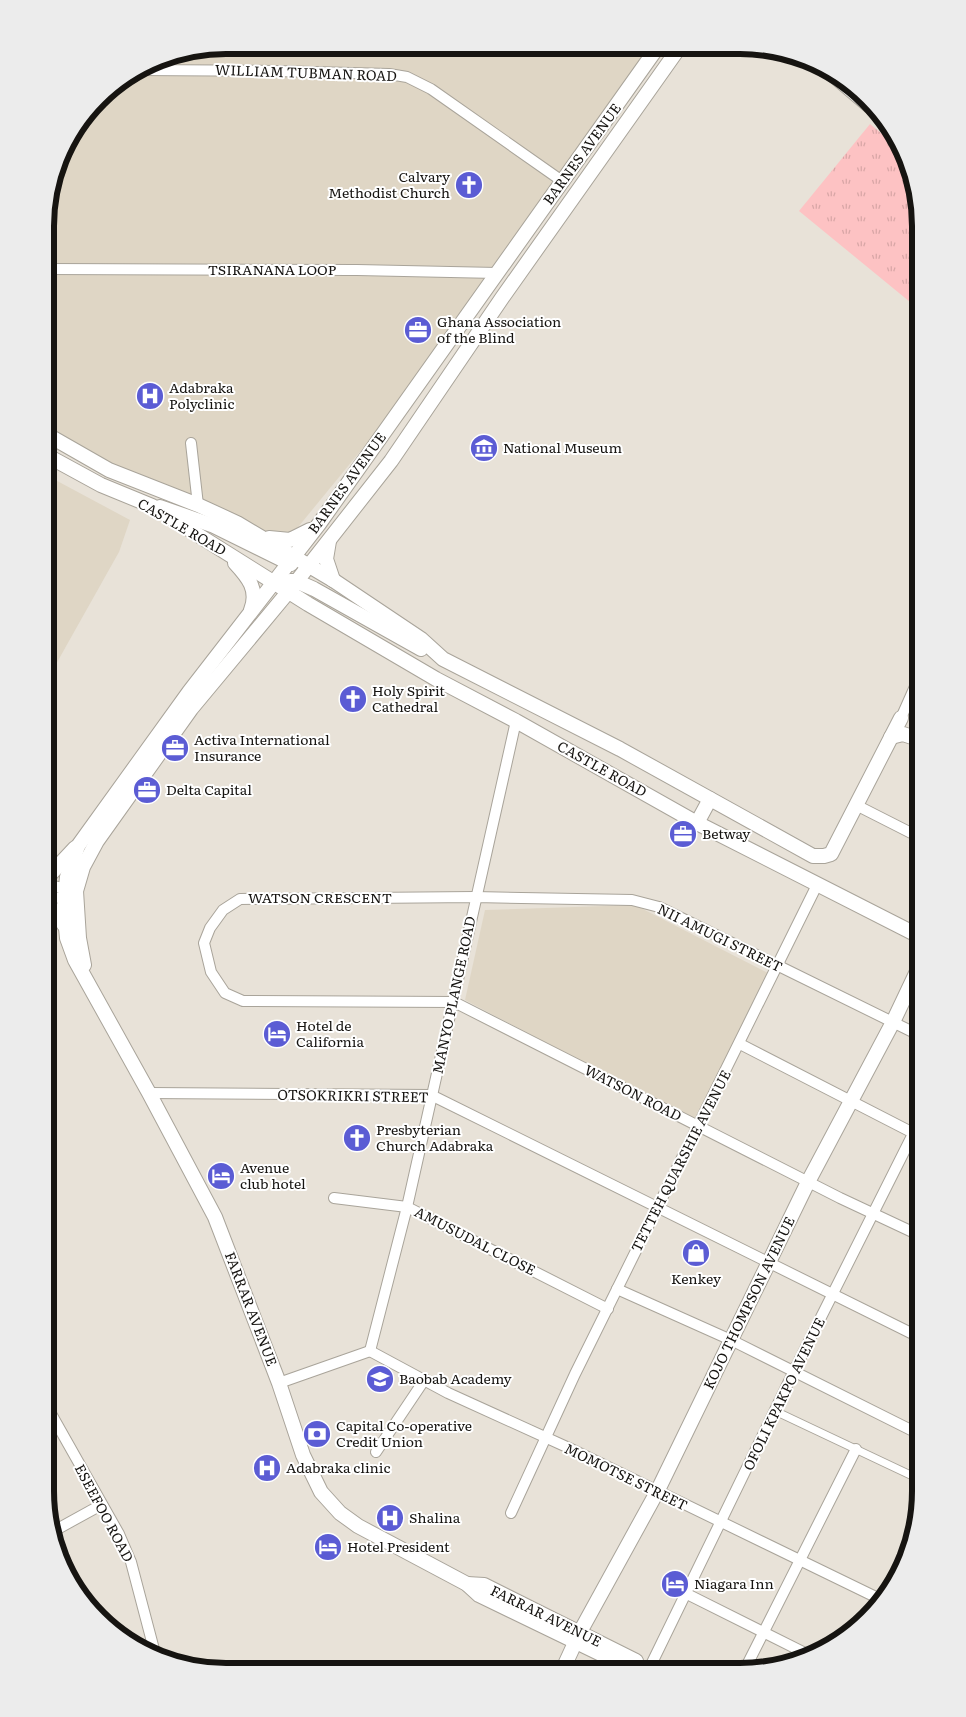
<svg xmlns="http://www.w3.org/2000/svg" width="966" height="1717" viewBox="0 0 966 1717" font-family="Literata,serif">
  <style>
    .built { fill: #dfd6c5 }
    .park { fill: url(#park-tufts) }
    .lines { fill: none; stroke-linecap: round; stroke-linejoin: round }
    .pedestrian-casing { stroke: #a9a49a; stroke-width: 9 }
    .minor-casing { stroke: #a9a49a; stroke-width: 12 }
    .secondary-casing { stroke: #a9a49a; stroke-width: 16 }
    .pedestrian { stroke: #fff; stroke-width: 7 }
    .minor { stroke: #fff; stroke-width: 10 }
    .secondary { stroke: #fff; stroke-width: 14 }
    .labels { text-anchor: middle; stroke-width: 4; stroke-linejoin: round; paint-order: stroke }
    .street-label { font-size: 14px; fill: #161411; stroke: #fff }
    .poi-label { font-size: 14px; fill: #161411; stroke: #fff; text-anchor: start }
    .rim { fill: none; stroke: #161411; stroke-width: 6 }
  </style>
  <defs>
    <pattern id="park-tufts" width="24" height="20" patternUnits="userSpaceOnUse" patternTransform="scale(1.25)"><rect width="24" height="20" fill="#fdc2c3"/><path d="M3 7l-1-3M5 7V3M7 7l1-3M15 17l-1-3M17 17v-4M19 17l1-3" fill="none" stroke="#d8a6a6"/></pattern>
  </defs>
  <rect width="100%" height="100%" fill="#e8e2d8"/>
  <g class="built">
    <polygon points="225,45 652,48 459,320 367,443 285,543 121,469 46,428 47,202 64,145 106,90 157,59"/>
    <polygon points="46,475 130,520 119,552 46,682"/>
    <polygon points="635,905 772,975 696,1122 465,1000 485,910"/>
  </g>
  <polygon class="park" points="870,124 897,146 911,167 921,225 921,311 799,211"/>
  <g class="lines">
    <defs>
      <polyline id="pedestrian" points="775,1411 921,1480"/>
      <g id="minor">
        <polyline points="138,70 275,71 389,74 407,77 431,89 562,181"/>
        <polyline points="830,75 876,114"/>
        <polyline points="46,269 357,270 497,273"/>
        <polyline points="191,443 198,505"/>
        <polyline points="901,718 921,673"/>
        <polyline points="856,805 921,838"/>
        <polyline points="46,885 70,889"/>
        <polyline points="46,897 70,898"/>
        <polyline points="740,1044 921,1137"/>
        <polyline points="149,1093 431,1095 921,1338"/>
        <polyline points="334,1198 407,1207 608,1309"/>
        <polyline points="921,1236 840,1198 454,1002 243,1001 225,993 211,972 204,943 210,928 223,910 240,899 475,897 632,900 659,907 921,1036"/>
        <polyline points="617,1289 731,1340 921,1435"/>
        <polyline points="370,1351 407,1207 516,721"/>
        <polyline points="370,1351 448,1393 569,1448 884,1601"/>
        <polyline points="279,1383 370,1351"/>
        <polyline points="45,1403 119,1534 131,1562 156,1657"/>
        <polyline points="376,1452 425,1379"/>
        <polyline points="511,1513 575,1374 817,885"/>
        <polyline points="52,1532 101,1505"/>
        <polyline points="685,1593 811,1656"/>
        <polyline points="883,1602 911,1547"/>
        <polyline points="201,1670 221,1670"/>
        <polyline points="648,1671 794,1371 921,1118"/>
        <polyline points="744,1671 856,1449"/>
      </g>
      <g id="secondary">
        <polyline points="46,434 109,470 198,505 237,523 333,580 421,639 443,659 620,749 813,856 824,856 831,854 901,718"/>
        <polyline points="46,455 101,485 152,506 308,604 436,679 516,721 697,823 921,937"/>
        <polyline points="160,507 214,526 291,564"/>
        <polyline points="269,538 290,540 310,530"/>
        <polyline points="329,541 326,559 333,580"/>
        <path d="M235,563C248,577 259,590 251,610"/>
        <polyline points="290,581 296,581 314,589 421,649"/>
        <polyline points="891,737 903,734 921,740"/>
        <polyline points="697,823 710,799"/>
        <polyline points="46,879 75,848"/>
        <polyline points="46,903 56,912 64,925"/>
        <polyline points="84,965 79,938 76,891 83,867 97,841 191,709 289,591 391,461 502,298 679,48"/>
        <polyline points="467,1584 484,1585 636,1661"/>
        <polyline points="562,1671 580,1632 657,1492 808,1182 893,1022 921,963"/>
        <polyline points="648,1671 634,1670 479,1595 467,1584 358,1526 340,1513 321,1492 303,1455 279,1383 215,1217 149,1093 75,960 67,938 64,907 67,877 78,846 189,692 319,524 657,48"/>
      </g>
    </defs>
    <use href="#pedestrian" class="pedestrian-casing"/>
    <use href="#minor" class="minor-casing"/>
    <use href="#secondary" class="secondary-casing"/>
    <use href="#pedestrian" class="pedestrian"/>
    <use href="#minor" class="minor"/>
    <use href="#secondary" class="secondary"/>
  </g>
  <defs>
    <symbol id="church-disc" viewBox="-11 -11 22 22"><circle r="9.5" fill="#5b5cd4" stroke="#fff"/><path d="M-1.2-6h2.4v3.5h3.3v2.4h-3.3V6h-2.4V-.1h-3.3v-2.4h3.3Z" fill="#fff"/></symbol>
    <symbol id="office-disc" viewBox="-11 -11 22 22"><circle r="9.5" fill="#5b5cd4" stroke="#fff"/><path d="M-6-3h4V-5.5h4V-3h4V5H-6ZM-1-4.5V-3h2v-1.5ZM-6 0V1H6V0Z" fill="#fff"/></symbol>
    <symbol id="hospital-disc" viewBox="-11 -11 22 22"><circle r="9.5" fill="#5b5cd4" stroke="#fff"/><path d="M-5-5h3v3.5h4V-5h3V5h-3V1.5h-4V5h-3Z" fill="#fff"/></symbol>
    <symbol id="museum-disc" viewBox="-11 -11 22 22"><circle r="9.5" fill="#5b5cd4" stroke="#fff"/><path d="M0-6L6-3V-2H-6V-3ZM-5-1h2V3h-2ZM-1-1h2V3h-2ZM3-1h2V3H3ZM-6 4H6V6H-6Z" fill="#fff"/></symbol>
    <symbol id="hotel-disc" viewBox="-11 -11 22 22"><circle r="9.5" fill="#5b5cd4" stroke="#fff"/><path d="M-6-4.5h1.5V1H6V5H4.5V3h-9V5H-6ZM-4 0a1.8 1.8 0 1 1 3.6 0ZM.5 0V-2.5h3Q6-2.5 6 0Z" fill="#fff"/></symbol>
    <symbol id="shop-disc" viewBox="-11 -11 22 22"><circle r="9.5" fill="#5b5cd4" stroke="#fff"/><path d="M-5-2.5h2.3a2.7 3.5 0 0 1 5.4 0H5L5.5 6h-11ZM-1.5-2.5h3a1.5 2.3 0 0 0-3 0Z" fill="#fff"/></symbol>
    <symbol id="school-disc" viewBox="-11 -11 22 22"><circle r="9.5" fill="#5b5cd4" stroke="#fff"/><path d="M0-5L7-2L0 1L-7-2ZM-4 1L0 2.5L4 1V4Q0 6-4 4Z" fill="#fff"/></symbol>
    <symbol id="bank-disc" viewBox="-11 -11 22 22"><circle r="9.5" fill="#5b5cd4" stroke="#fff"/><path d="M-6-4H6V4H-6ZM0-2.3a2.3 2.3 0 1 0 0 4.6a2.3 2.3 0 1 0 0-4.6Z" fill="#fff"/></symbol>
  </defs>
  <g fill-rule="evenodd">
    <use href="#church-disc" x="453" y="169" width="32" height="32"/>
    <use href="#office-disc" x="402" y="314" width="32" height="32"/>
    <use href="#hospital-disc" x="134" y="380" width="32" height="32"/>
    <use href="#museum-disc" x="468" y="432" width="32" height="32"/>
    <use href="#church-disc" x="337" y="683" width="32" height="32"/>
    <use href="#office-disc" x="159" y="732" width="32" height="32"/>
    <use href="#office-disc" x="131" y="774" width="32" height="32"/>
    <use href="#office-disc" x="667" y="818" width="32" height="32"/>
    <use href="#hotel-disc" x="261" y="1018" width="32" height="32"/>
    <use href="#church-disc" x="341" y="1122" width="32" height="32"/>
    <use href="#hotel-disc" x="205" y="1160" width="32" height="32"/>
    <use href="#shop-disc" x="680" y="1237" width="32" height="32"/>
    <use href="#school-disc" x="364" y="1363" width="32" height="32"/>
    <use href="#bank-disc" x="301" y="1418" width="32" height="32"/>
    <use href="#hospital-disc" x="251" y="1452" width="32" height="32"/>
    <use href="#hospital-disc" x="374" y="1502" width="32" height="32"/>
    <use href="#hotel-disc" x="312" y="1531" width="32" height="32"/>
    <use href="#hotel-disc" x="659" y="1568" width="32" height="32"/>
  </g>
  <g class="labels">
    <g class="street-label">
      <text transform="translate(306 73) rotate(2)" y="5">WILLIAM TUBMAN ROAD</text>
      <text transform="translate(582 154) rotate(-54)" y="5">BARNES AVENUE</text>
      <text x="272" y="275">TSIRANANA LOOP</text>
      <text transform="translate(347 483) rotate(-54)" y="5">BARNES AVENUE</text>
      <text transform="translate(182 527) rotate(30)" y="5">CASTLE ROAD</text>
      <text transform="translate(602 769) rotate(29)" y="5">CASTLE ROAD</text>
      <text x="320" y="903">WATSON CRESCENT</text>
      <text transform="translate(720 938) rotate(26)" y="5">NII AMUGI STREET</text>
      <text transform="translate(454 995) rotate(-78)" y="5">MANYO PLANGE ROAD</text>
      <text transform="translate(633 1093) rotate(27)" y="5">WATSON ROAD</text>
      <text transform="translate(353 1096) rotate(1)" y="5">OTSOKRIKRI STREET</text>
      <text transform="translate(681 1161) rotate(-63)" y="5">TETTEH QUARSHIE AVENUE</text>
      <text transform="translate(475 1241) rotate(27)" y="5">AMUSUDAL CLOSE</text>
      <text transform="translate(749 1303) rotate(-64)" y="5">KOJO THOMPSON AVENUE</text>
      <text transform="translate(251 1309) rotate(69)" y="5">FARRAR AVENUE</text>
      <text transform="translate(784 1394) rotate(-64)" y="5">OFOLI KPAKPO AVENUE</text>
      <text transform="translate(626 1477) rotate(26)" y="5">MOMOTSE STREET</text>
      <text transform="translate(104 1513) rotate(62)" y="5">ESEEFOO ROAD</text>
      <text transform="translate(546 1616) rotate(26)" y="5">FARRAR AVENUE</text>
    </g>
    <g class="poi-label">
      <text x="450" y="182" text-anchor="end">Calvary<tspan x="450" dy="16">Methodist Church</tspan></text>
      <text x="437" y="327">Ghana Association<tspan x="437" dy="16">of the Blind</tspan></text>
      <text x="169" y="393">Adabraka<tspan x="169" dy="16">Polyclinic</tspan></text>
      <text x="503" y="453">National Museum</text>
      <text x="372" y="696">Holy Spirit<tspan x="372" dy="16">Cathedral</tspan></text>
      <text x="194" y="745">Activa International<tspan x="194" dy="16">Insurance</tspan></text>
      <text x="166" y="795">Delta Capital</text>
      <text x="702" y="839">Betway</text>
      <text x="296" y="1031">Hotel de<tspan x="296" dy="16">California</tspan></text>
      <text x="376" y="1135">Presbyterian<tspan x="376" dy="16">Church Adabraka</tspan></text>
      <text x="240" y="1173">Avenue<tspan x="240" dy="16">club hotel</tspan></text>
      <text x="696" y="1284" text-anchor="middle">Kenkey</text>
      <text x="399" y="1384">Baobab Academy</text>
      <text x="336" y="1431">Capital Co-operative<tspan x="336" dy="16">Credit Union</tspan></text>
      <text x="286" y="1473">Adabraka clinic</text>
      <text x="409" y="1523">Shalina</text>
      <text x="347" y="1552">Hotel President</text>
      <text x="694" y="1589">Niagara Inn</text>
    </g>
  </g>
  <path d="M0 0H966V1717H0ZM226 54H740A172 172 0 0 1 912 226V1491A172 172 0 0 1 740 1663H226A172 172 0 0 1 54 1491V226A172 172 0 0 1 226 54Z" fill="#ececec" fill-rule="evenodd"/>
  <path class="rim" d="M226 54H740A172 172 0 0 1 912 226V1491A172 172 0 0 1 740 1663H226A172 172 0 0 1 54 1491V226A172 172 0 0 1 226 54Z"/>
</svg>
